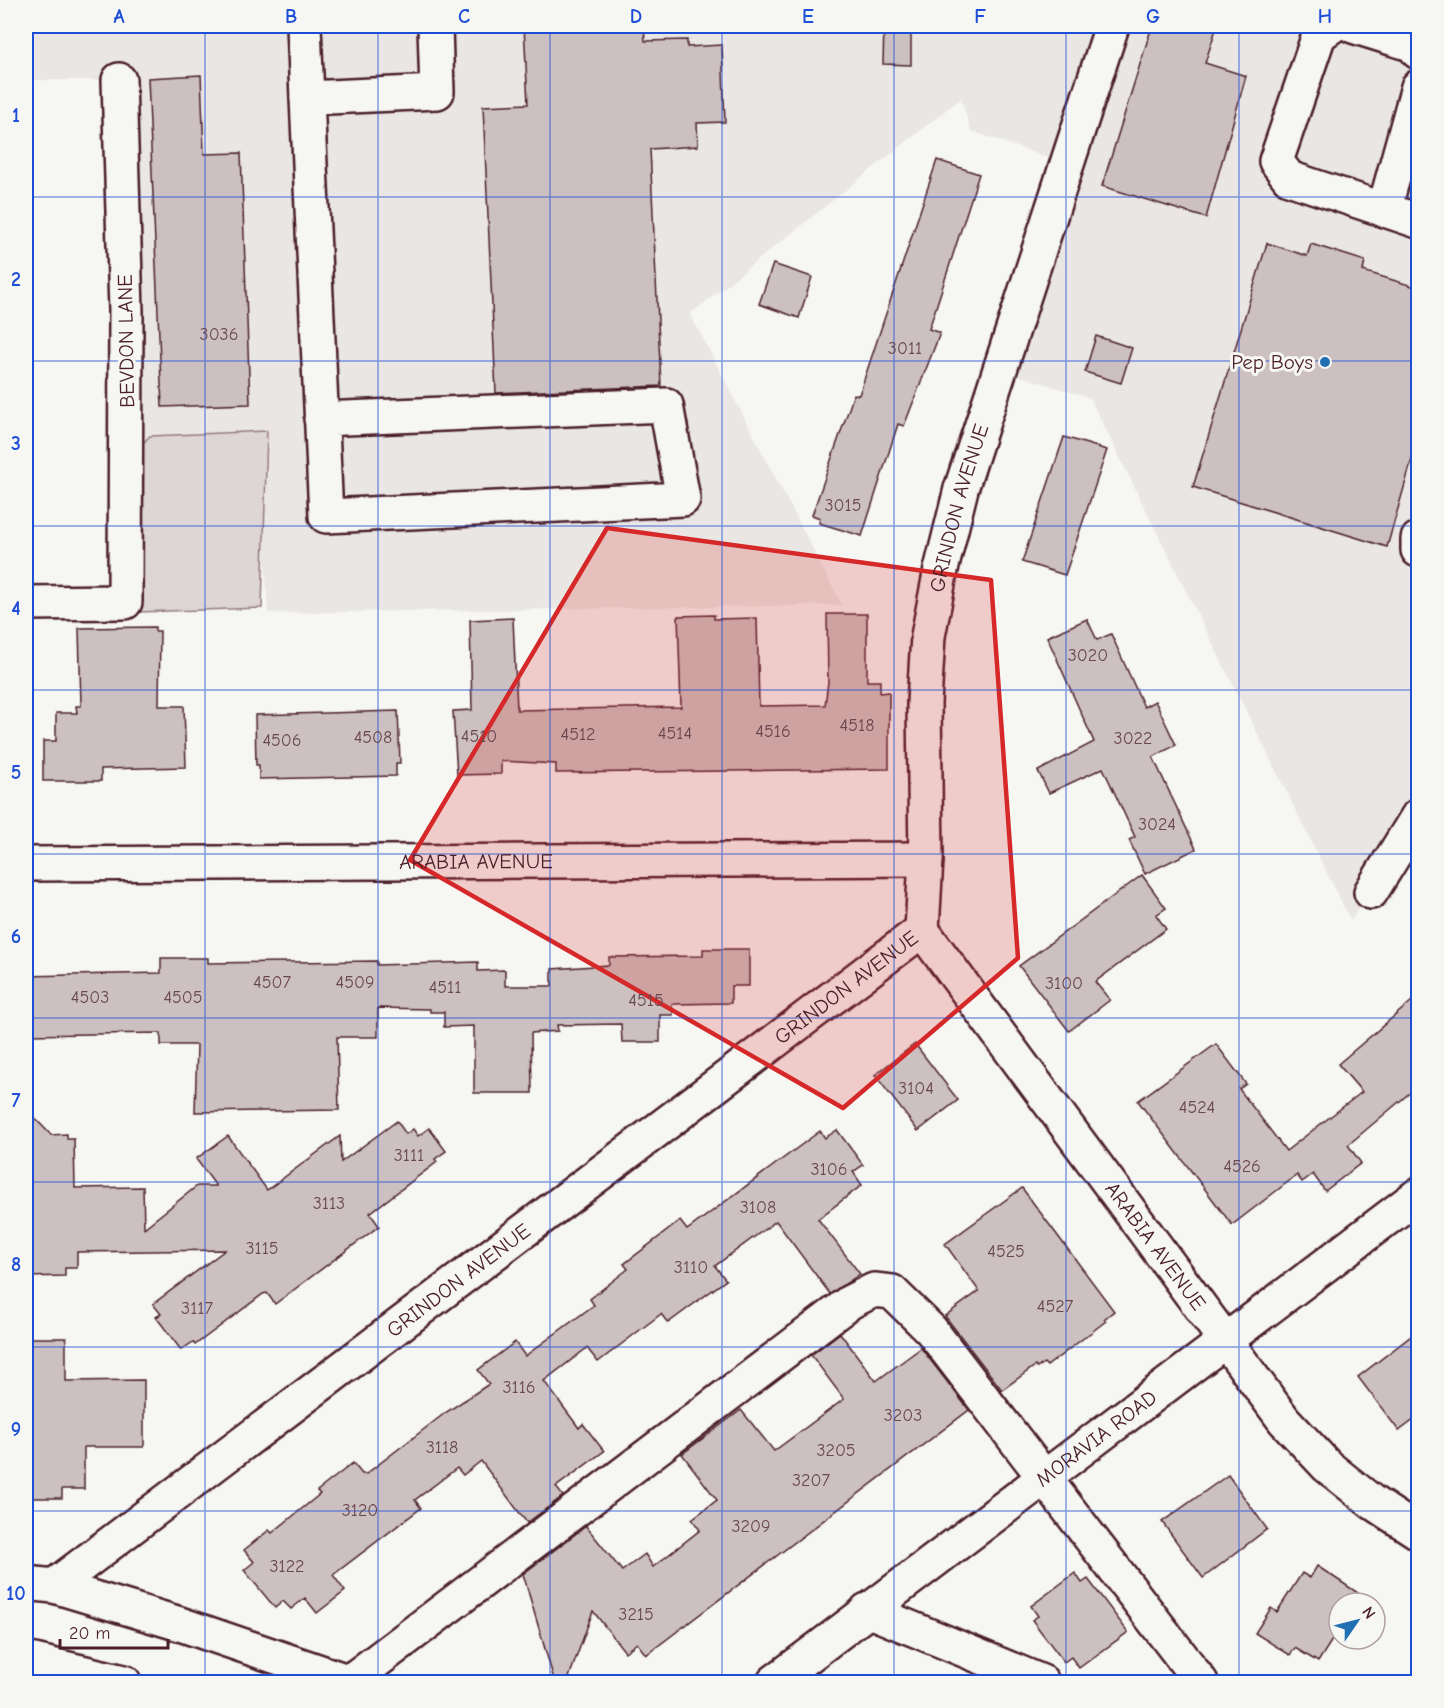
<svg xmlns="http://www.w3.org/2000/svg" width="1444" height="1708" viewBox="0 0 1444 1708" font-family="'Comic Neue',sans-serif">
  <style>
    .built { fill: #e9e6e3 }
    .green { fill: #ddd6d5; stroke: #947a80; stroke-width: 1.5 }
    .building { fill: #ccc1c0; stroke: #4a1f2b; stroke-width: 1.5 }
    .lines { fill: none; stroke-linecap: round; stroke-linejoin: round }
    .minor-casing { stroke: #4a1f2b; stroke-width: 38 }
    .major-casing { stroke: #4a1f2b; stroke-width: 38 }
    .minor { stroke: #f6f6f2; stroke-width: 33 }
    .major { stroke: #f6f6f2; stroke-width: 33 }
    .marked { fill: #d62828; fill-opacity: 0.2; stroke: #d62828; stroke-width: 4.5; stroke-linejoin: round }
    .grid { fill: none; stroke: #1d4ed8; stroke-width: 1.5; stroke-opacity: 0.55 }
    .poi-dot { fill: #1f6fb2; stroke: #f6f6f2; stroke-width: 2 }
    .labels { text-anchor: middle; stroke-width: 6; stroke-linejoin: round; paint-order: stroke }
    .number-label { font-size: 18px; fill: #6a4850 }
    .street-label { font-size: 21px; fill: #4a1f2b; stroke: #f6f6f2 }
    .poi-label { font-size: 21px; fill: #4a1f2b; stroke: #f6f6f2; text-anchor: end }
    .neatline { fill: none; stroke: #1d4ed8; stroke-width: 2 }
    .grid-label { font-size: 20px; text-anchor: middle; font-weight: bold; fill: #1d4ed8 }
  </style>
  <rect width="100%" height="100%" fill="#f6f6f2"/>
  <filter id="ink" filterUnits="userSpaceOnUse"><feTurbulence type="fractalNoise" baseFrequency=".0167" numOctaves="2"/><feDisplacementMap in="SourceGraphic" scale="12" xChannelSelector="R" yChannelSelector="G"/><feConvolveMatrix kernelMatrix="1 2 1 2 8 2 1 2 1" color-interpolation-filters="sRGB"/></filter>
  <g filter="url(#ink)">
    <polygon class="built" points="26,26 1418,26 1418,805 1351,921 1090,398 999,369 1065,163 971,131 961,98 690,314 842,605 268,613 259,461 110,463 107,80 26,80"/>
    <polygon class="green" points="267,431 262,608 138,612 142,444 150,436"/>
    <g class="building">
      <polygon points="524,26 644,26 645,41 687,40 687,47 722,45 725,122 697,123 698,146 650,149 661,386 496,393 483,106 528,104"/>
      <polygon points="884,26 911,26 911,65 883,64"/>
      <polygon points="1152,26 1217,26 1205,63 1246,76 1206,218 1102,186"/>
      <polygon points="201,75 204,154 241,153 250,404 162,407 148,78"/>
      <polygon points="937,160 979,174 929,329 940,333 904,426 898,424 862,536 819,523 820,518 812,515 854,394 859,395"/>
      <polygon points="1267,243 1307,256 1311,244 1365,261 1363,271 1419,288 1419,435 1387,547 1193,487"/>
      <polygon points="773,264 812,277 799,318 759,304"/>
      <polygon points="1096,336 1132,348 1121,383 1085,372"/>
      <polygon points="1064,437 1107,450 1065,575 1022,562"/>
      <polygon points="827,614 867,614 867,681 880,681 880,693 889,692 889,769 556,773 556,764 501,761 501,774 457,775 453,711 472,710 470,620 513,618 517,710 681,707 678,616 714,615 714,619 757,618 759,706 825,705 828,682"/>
      <polygon points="1087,619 1097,640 1111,634 1144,707 1155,701 1176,745 1153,757 1196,849 1145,874 1129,840 1135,837 1103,768 1049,793 1038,771 1094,742 1047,637"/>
      <polygon points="155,627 155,631 160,631 159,706 184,706 186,767 101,769 101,781 43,781 43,741 56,741 56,713 77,713 76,706 81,706 79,628"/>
      <polygon points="398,711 400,763 396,763 396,776 259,779 259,765 256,765 255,715"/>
      <polygon points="1142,875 1166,908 1156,915 1166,929 1095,982 1110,1000 1069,1031 1019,966"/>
      <polygon points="703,949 749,949 749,986 731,986 731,1003 672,1004 673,1015 660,1015 660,1042 622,1042 621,1024 557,1025 558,1031 531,1033 532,1093 474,1093 474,1026 444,1027 444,1012 430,1012 430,1009 378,1008 378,1037 337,1037 339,1110 195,1112 197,1045 161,1045 161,1033 26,1035 26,976 161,973 161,958 208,958 208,963 377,961 377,965 478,962 478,971 505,970 505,986 552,986 552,969 609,965 609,957 703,956"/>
      <polygon points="1419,995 1419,1085 1348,1145 1361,1163 1325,1191 1313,1174 1302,1182 1297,1175 1232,1225 1138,1101 1216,1044 1246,1084 1239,1089 1286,1151 1362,1092 1338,1064"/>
      <polygon points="915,1044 958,1100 918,1131 875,1075"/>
      <polygon points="26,1109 51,1135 67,1134 67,1139 74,1139 75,1188 143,1187 144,1228 197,1186 216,1186 196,1159 228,1136 267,1190 340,1136 341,1162 397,1121 406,1134 413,1129 418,1136 429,1128 446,1151 435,1159 437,1162 370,1213 379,1226 275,1304 267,1293 263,1294 195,1345 193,1342 181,1350 156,1317 161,1314 153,1304 225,1250 77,1252 77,1268 65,1268 65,1276 26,1277"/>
      <polygon points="837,1130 863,1165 853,1172 862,1185 818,1219 860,1274 830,1294 776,1221 715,1266 726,1280 668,1323 661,1314 598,1362 587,1348 544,1381 579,1428 583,1424 604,1451 556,1487 563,1496 527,1523 481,1461 463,1475 457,1468 415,1500 421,1508 333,1575 345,1591 317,1613 305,1598 291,1609 283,1601 275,1608 244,1570 254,1562 244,1550 269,1530 272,1533 320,1494 317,1491 353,1463 362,1474 366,1474 445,1413 489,1384 478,1370 515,1342 525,1356 594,1305 590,1299 628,1269 624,1264 680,1221 687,1230 820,1131 825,1138"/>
      <polygon points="1022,1188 1114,1311 1104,1319 1106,1321 1047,1366 1044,1363 1037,1368 1035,1366 1002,1390 945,1316 979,1291 945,1244"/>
      <polygon points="1419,1330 1419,1416 1399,1431 1358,1377"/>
      <polygon points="840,1333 876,1381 921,1348 969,1410 646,1655 637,1643 625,1652 593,1611 567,1683 555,1683 523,1574 586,1526 622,1571 645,1554 653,1567 700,1530 692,1519 717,1500 682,1454 741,1410 774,1451 844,1399 811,1355"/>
      <polygon points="26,1338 66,1338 66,1381 144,1380 144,1447 84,1447 84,1489 62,1489 62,1498 31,1498 31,1485 26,1485"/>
      <polygon points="1228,1475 1267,1529 1203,1578 1162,1522"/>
      <polygon points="1317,1566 1361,1595 1356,1603 1339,1603 1339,1629 1318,1662 1295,1648 1290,1655 1255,1633 1271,1608 1277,1612 1302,1573 1310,1578"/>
      <polygon points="1075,1573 1082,1583 1088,1579 1128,1632 1079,1668 1071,1657 1064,1662 1032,1620 1038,1616 1031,1606"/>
    </g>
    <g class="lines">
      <defs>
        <g id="minor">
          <polyline points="304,26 307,98 437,92 435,26"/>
          <polyline points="1332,26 1319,35 1276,161 1289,178 1418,221"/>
          <polyline points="1353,26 1414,45 1418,52"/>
          <polyline points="307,98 326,516 683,499 666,405 321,419"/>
          <polyline points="1384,210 1418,87"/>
          <polyline points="1418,539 1418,550"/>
          <polyline points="26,603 125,602 126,311 119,80"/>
          <path id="s1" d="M26,864L926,859"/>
          <polyline points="1371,892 1418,816"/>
          <path id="s2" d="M922,930L926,859L924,703L928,636L940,574L961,489L1112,26"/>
          <path id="s3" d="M922,930L1284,1420L1327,1466L1372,1502L1418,1532"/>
          <path id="s4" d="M54,1586L922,930"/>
          <polyline points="867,1610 1042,1682"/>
          <polyline points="349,1682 850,1302 874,1290 892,1292 931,1330 1201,1682"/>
        </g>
        <g id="major">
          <polyline points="26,1583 54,1586 180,1624 350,1682"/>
          <polyline points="26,1659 124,1682"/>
          <path id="s5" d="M774,1682L1418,1195"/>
        </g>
      </defs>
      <use href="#minor" class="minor-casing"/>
      <use href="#major" class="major-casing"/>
      <use href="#minor" class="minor"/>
      <use href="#major" class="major"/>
    </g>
  </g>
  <path class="marked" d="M607,528L991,580L1018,958L843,1108L410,860Z"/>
  <path class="grid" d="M205,26V1682M378,26V1682M550,26V1682M722,26V1682M894,26V1682M1066,26V1682M1239,26V1682M26,197H1418M26,361H1418M26,526H1418M26,690H1418M26,854H1418M26,1018H1418M26,1182H1418M26,1347H1418M26,1511H1418"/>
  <circle class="poi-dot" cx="1325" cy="362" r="6"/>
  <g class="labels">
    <g class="number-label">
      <text x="219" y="340">3036</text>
      <text x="905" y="354">3011</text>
      <text x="843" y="511">3015</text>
      <text x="1088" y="661">3020</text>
      <text x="857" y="731">4518</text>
      <text x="773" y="737">4516</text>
      <text x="675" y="739">4514</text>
      <text x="578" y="740">4512</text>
      <text x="479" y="742">4510</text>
      <text x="373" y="743">4508</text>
      <text x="1133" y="744">3022</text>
      <text x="282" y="746">4506</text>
      <text x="1157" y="830">3024</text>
      <text x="272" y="988">4507</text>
      <text x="355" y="988">4509</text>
      <text x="1064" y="989">3100</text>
      <text x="445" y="993">4511</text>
      <text x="90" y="1003">4503</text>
      <text x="183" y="1003">4505</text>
      <text x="646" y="1006">4515</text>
      <text x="916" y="1094">3104</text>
      <text x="1197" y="1113">4524</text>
      <text x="409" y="1161">3111</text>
      <text x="1242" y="1172">4526</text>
      <text x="829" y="1175">3106</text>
      <text x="329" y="1209">3113</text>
      <text x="758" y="1213">3108</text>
      <text x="262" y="1254">3115</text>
      <text x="1006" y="1257">4525</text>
      <text x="691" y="1273">3110</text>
      <text x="1055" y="1312">4527</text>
      <text x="197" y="1314">3117</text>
      <text x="519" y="1393">3116</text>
      <text x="903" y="1421">3203</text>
      <text x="442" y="1453">3118</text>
      <text x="836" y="1456">3205</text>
      <text x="811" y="1486">3207</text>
      <text x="360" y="1516">3120</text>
      <text x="751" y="1532">3209</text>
      <text x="287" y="1572">3122</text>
      <text x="636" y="1620">3215</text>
    </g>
    <g class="street-label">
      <text transform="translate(126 341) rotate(-91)" y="7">BEVDON LANE</text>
      <text dy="7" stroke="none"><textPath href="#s2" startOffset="426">GRINDON AVENUE</textPath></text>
      <text dy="7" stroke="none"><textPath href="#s1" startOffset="450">ARABIA AVENUE</textPath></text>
      <text dy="7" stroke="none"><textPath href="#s4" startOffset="993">GRINDON AVENUE</textPath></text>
      <text dy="7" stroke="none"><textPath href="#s3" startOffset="393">ARABIA AVENUE</textPath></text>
      <text dy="7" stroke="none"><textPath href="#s4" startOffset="507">GRINDON AVENUE</textPath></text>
      <text dy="7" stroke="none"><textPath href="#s5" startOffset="404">MORAVIA ROAD</textPath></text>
    </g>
    <g class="poi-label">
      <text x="1313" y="369">Pep Boys</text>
    </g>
  </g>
  <rect width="1444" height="1708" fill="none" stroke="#f6f6f2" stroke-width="66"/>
  <g transform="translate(1357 1621) rotate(55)"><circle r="28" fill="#f6f6f2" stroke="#b1a0a2" stroke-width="1.5"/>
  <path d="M0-4.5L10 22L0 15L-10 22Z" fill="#1f6fb2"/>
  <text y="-9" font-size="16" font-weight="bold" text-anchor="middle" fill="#4a1f2b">N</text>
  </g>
  <path d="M60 1639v9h108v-9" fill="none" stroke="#4a1f2b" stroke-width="3"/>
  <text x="69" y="1639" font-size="18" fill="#4a1f2b" stroke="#f6f6f2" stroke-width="4.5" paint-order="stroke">20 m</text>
  <rect x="33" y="33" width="1378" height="1642" class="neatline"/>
  <g class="grid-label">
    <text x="119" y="23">A</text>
    <text x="291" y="23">B</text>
    <text x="464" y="23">C</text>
    <text x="636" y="23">D</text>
    <text x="808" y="23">E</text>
    <text x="980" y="23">F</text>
    <text x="1153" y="23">G</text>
    <text x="1325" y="23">H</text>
    <text x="16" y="122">1</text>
    <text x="16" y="286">2</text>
    <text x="16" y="450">3</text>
    <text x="16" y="615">4</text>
    <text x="16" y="779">5</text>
    <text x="16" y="943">6</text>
    <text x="16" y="1107">7</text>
    <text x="16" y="1271">8</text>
    <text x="16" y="1436">9</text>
    <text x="16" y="1600">10</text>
  </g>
</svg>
